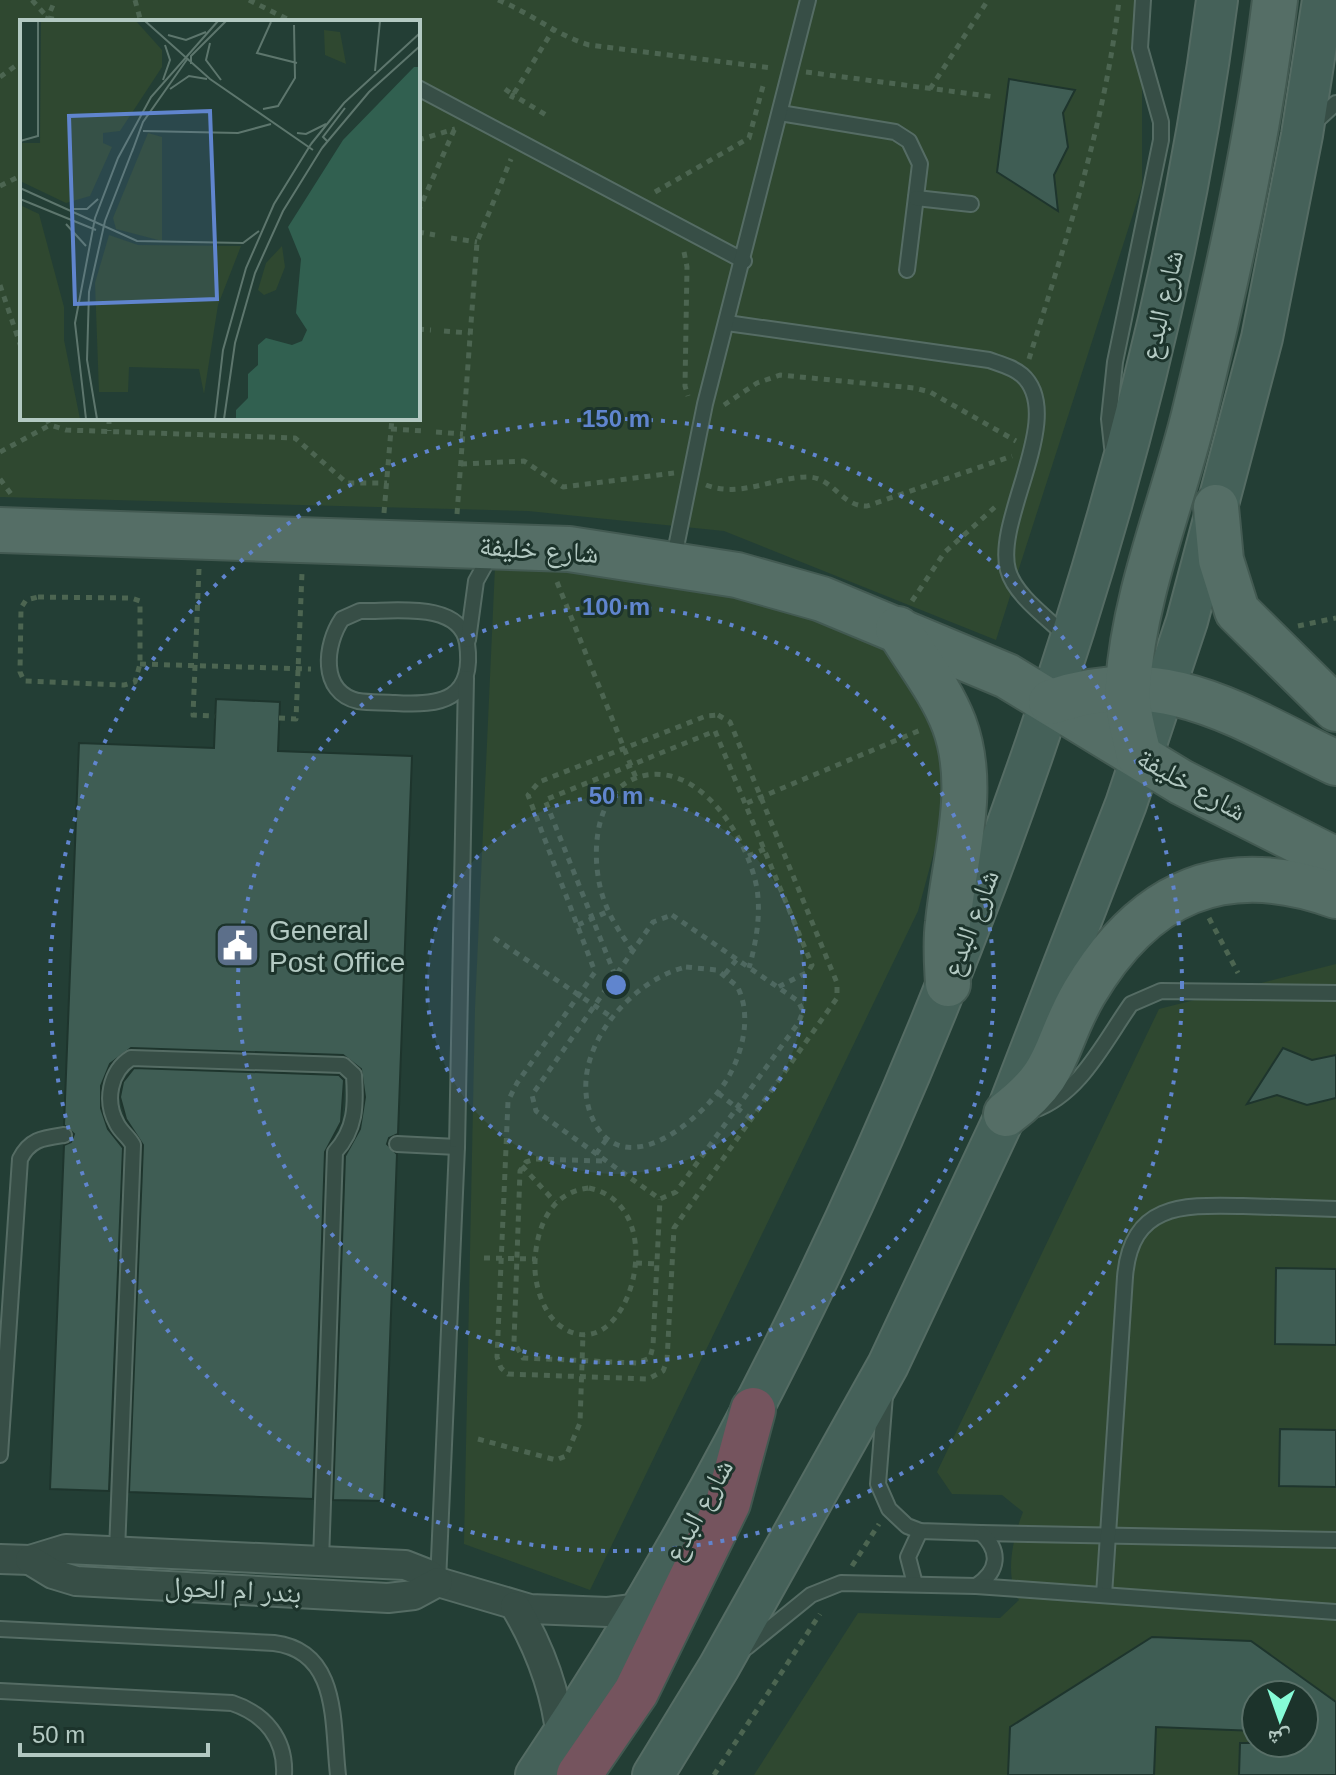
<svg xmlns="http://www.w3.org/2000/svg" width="1336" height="1775" viewBox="0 0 1336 1775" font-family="Arial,'Noto Naskh Arabic',sans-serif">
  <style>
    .green { fill: #2f4830; fill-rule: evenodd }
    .building { fill: #3f5d54; stroke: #1e352d; stroke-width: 2 }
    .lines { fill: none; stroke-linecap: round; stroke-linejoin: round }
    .lane-casing { stroke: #556c64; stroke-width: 18 }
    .street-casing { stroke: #556c64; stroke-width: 32 }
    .secondary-casing { stroke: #556c64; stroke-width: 44 }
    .primary-casing { stroke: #435a52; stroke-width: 48 }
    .highway-casing { stroke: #425951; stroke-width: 48 }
    .path { stroke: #4c6551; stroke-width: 5; stroke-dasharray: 6 6; stroke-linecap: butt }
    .lane { stroke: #374e46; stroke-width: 14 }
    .street { stroke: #374e46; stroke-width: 28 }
    .secondary { stroke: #456159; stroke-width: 40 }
    .primary { stroke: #556e66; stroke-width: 44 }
    .highway { stroke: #75545e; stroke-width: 44 }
    .ring { fill: none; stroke: #6085ce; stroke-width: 4; stroke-dasharray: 4 8 }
    .labels { text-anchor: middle; stroke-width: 6; stroke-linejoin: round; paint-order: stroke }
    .street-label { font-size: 28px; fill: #b3c9c2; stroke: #1c332b }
    .poi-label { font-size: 28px; fill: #b3c9c2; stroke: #1c332b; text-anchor: start }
    .inset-road { fill: none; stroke: #5d766d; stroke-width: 2 }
    .view { fill: #6085ce; fill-opacity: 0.15; stroke: #6085ce; stroke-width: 4 }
    .inset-edge { fill: none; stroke: #b3c9c2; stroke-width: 4 }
    .centre { fill: #6085ce; stroke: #1c332b; stroke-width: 4 }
    .ring-label { font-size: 24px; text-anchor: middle; font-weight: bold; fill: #6085ce; stroke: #1c332b; stroke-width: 6; stroke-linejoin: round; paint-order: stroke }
  </style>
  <rect width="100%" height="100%" fill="#233e35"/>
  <g class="green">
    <path d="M0,0H1142V186L996,640L724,531L528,511L0,497ZM22,22H418V418H22Z"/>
    <polygon points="495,567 650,579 765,601 867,634 926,690 949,796 918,911 590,1590 464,1544 475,1008"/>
    <path d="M1336,964V1775H754L858,1613L1000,1618L1019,1600C1004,1576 1013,1537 1023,1512L1002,1495L952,1494L937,1472L1159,1009ZM1256,1695H1304V1743H1256Z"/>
  </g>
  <g class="building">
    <polygon points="1009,79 1075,90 1063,113 1068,147 1054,175 1058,211 997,172"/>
    <polygon points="216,699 280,702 278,751 412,756 398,1134 389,1138 387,1144 397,1154 384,1501 333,1500 345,1156 360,1129 365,1097 361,1069 343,1055 131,1048 110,1064 101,1086 101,1108 108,1129 123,1148 109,1491 50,1489 64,1145 71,1142 74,1134 64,1125 79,743 214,748"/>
    <polygon points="1283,1048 1312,1060 1336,1055 1336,1098 1307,1105 1277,1095 1247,1104"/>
    <polygon points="134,1068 339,1075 344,1080 341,1122 325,1152 313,1499 129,1492 143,1145 126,1119 120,1097 123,1082"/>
    <polygon points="1276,1268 1336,1269 1336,1345 1275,1344"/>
    <polygon points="1280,1429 1336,1430 1336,1487 1279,1486"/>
    <polygon points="1152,1637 1251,1641 1336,1702 1336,1775 1239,1775 1240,1743 1304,1743 1304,1695 1256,1695 1256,1731 1156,1727 1154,1775 1008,1775 1010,1727"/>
  </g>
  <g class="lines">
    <defs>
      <g id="lane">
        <polyline points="418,88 744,261"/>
        <polyline points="780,113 895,132 909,141 920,164 907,270"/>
        <polyline points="1314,123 1336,103"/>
        <polyline points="916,198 971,204"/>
        <path d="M727,323L989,360C1000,364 1013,367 1022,375C1067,415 994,519 1008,570C1015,596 1049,619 1068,638"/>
        <polyline points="1112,447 1109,419 1115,362 1161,140 1161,122 1140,48 1143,0"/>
        <polyline points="673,562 705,404 808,0"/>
        <path d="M360,611C391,612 460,600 467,643C475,700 441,706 395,703C383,702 370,703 358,701C319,692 325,644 342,619Z"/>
        <polyline points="468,640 476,581 491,554"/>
        <path d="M1034,1110C1080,1094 1104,1042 1131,1004L1161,991L1336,993"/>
        <polyline points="397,1144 457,1147"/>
        <polyline points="885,1395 878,1484 889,1509 907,1526 920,1531 981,1533 1336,1540"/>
        <path d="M0,1455L20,1159C30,1139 43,1138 64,1135"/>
        <path d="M117,1551L133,1145C129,1137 121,1132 117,1124C104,1101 110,1071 131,1058L343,1065L354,1075C356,1105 356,1129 335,1152L321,1561"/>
        <polyline points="438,1582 457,1147 466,678"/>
        <polyline points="915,1584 908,1557 920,1531"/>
        <path d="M976,1586C999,1571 1001,1551 981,1533"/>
        <path d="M1104,1595L1125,1277C1131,1202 1184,1205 1243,1206C1274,1207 1305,1208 1336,1209"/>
        <path d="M0,1629L274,1643C340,1651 332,1724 338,1775"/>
        <polyline points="747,1647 811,1595 841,1583 976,1586 1336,1612"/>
        <path d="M0,1691L232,1703C265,1714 286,1739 284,1775"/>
      </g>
      <g id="street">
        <polyline points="0,1559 30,1560 66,1549 405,1565 428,1574 438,1582 530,1609 608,1612 641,1608"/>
        <polyline points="30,1560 53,1574 76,1581 388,1598 414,1595 438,1582"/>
        <path d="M515,1606C540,1648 556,1690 561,1739"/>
      </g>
      <g id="secondary">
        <path d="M536,1775C723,1498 868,1195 986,883C1093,598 1178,302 1217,0"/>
        <polyline points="653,1775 719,1667 888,1365 1006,1114 1126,804 1187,621 1262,338 1302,135 1323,0"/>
      </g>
      <g id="primary">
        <polyline points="1216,507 1221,560 1237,611 1336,709"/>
        <polyline points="0,530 569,549 737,575 822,599 1007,676 1181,782 1336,860"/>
        <path d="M898,629C916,659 941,690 954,724C978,788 954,859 948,923C945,943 947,964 948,984"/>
        <path d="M1051,702C1165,663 1236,715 1336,763"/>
        <path d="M1139,756C1134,733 1126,709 1128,685C1134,594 1172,504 1194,415C1227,278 1258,141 1275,0"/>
        <path d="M1006,1114C1063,1071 1052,1048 1084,993C1143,893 1223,855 1336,896"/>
      </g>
      <polyline id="highway" points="579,1775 636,1692 728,1503 753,1410"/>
    </defs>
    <use href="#lane" class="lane-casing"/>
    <use href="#street" class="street-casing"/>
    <use href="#secondary" class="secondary-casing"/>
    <use href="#primary" class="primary-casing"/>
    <use href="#highway" class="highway-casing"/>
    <g class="path">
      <polyline points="32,0 48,18 68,22"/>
      <polyline points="135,0 141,22"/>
      <polyline points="249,0 293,22"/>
      <path d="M498,0C531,13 556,35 589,45L772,68"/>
      <polyline points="46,22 55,0"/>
      <polyline points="806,72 995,97"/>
      <polyline points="0,77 22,61"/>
      <polyline points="505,89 513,95 553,30"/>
      <polyline points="930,89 988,0"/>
      <polyline points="511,99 513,95 546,115"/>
      <polyline points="418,140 455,129"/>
      <polyline points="0,186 22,175"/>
      <polyline points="655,192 749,138 763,86"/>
      <polyline points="418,212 455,128"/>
      <polyline points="418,232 435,235"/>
      <polyline points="451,238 477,242"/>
      <polyline points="684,252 687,267 685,386 688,396"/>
      <polyline points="0,285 22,350"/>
      <polyline points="418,329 431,330"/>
      <polyline points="444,331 470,333"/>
      <path d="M1029,359C1066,240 1105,124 1119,0"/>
      <polyline points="724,405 757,383 780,375 914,388 930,392 1016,441"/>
      <polyline points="46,418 50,425 66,430 295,438 347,483 387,483"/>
      <polyline points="109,418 109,431"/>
      <polyline points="391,429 424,431"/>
      <polyline points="436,432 463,434"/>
      <polyline points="0,452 50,425"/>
      <polyline points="461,464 524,461 563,487 674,473"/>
      <polyline points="0,479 14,498"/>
      <path d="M706,485C739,498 772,478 806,477C833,476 841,507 867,506L1012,456"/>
      <polyline points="384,513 392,418"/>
      <polyline points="457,514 477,242 511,159"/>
      <polyline points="199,569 193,715 215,716"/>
      <polyline points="557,582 636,778"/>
      <polygon points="38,597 131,598 140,601 140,664 135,682 124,685 24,681 20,672 21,608 26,600"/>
      <polyline points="912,601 944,553 995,507"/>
      <polyline points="1298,626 1336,618"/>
      <polyline points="140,664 311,669"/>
      <polygon points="718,715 730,722 837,983 837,998 674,1228 667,1361 663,1371 648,1379 508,1374 501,1368 497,1357 508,1101 517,1083 595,972 528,795 539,782 706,716"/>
      <polyline points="279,718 296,719 302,573"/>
      <polyline points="747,803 923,729"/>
      <polyline points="748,856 765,849"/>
      <polygon points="672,915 798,1001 803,1011 799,1022 676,1192 660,1199 536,1111 532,1095 653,922"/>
      <polyline points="1209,918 1238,973"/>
      <polyline points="578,925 609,911"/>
      <polyline points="494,938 613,1018"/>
      <path d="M633,951C622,936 612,921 605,903C589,862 591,784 647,775C704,766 749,842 757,889C761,915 756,943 749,968"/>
      <path d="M686,967L717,970L737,986C753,1016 742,1057 724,1084C699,1122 620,1187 591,1115C567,1053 630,980 686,967Z"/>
      <polyline points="725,974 737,959"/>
      <polyline points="615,975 545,800 715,731 812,965 808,972 778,987"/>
      <polyline points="718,1093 751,1119"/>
      <polyline points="596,1154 608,1137"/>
      <polyline points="602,1161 536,1159 526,1162 520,1171 514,1342 523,1358 637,1363 650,1358 653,1346 660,1199"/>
      <polyline points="522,1166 555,1202"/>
      <path d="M589,1188C677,1206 626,1377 559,1325C544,1313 536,1289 535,1270C534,1233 548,1192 589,1188Z"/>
      <polyline points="484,1258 536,1259"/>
      <polyline points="636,1263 657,1264"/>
      <polyline points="478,1439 556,1460 566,1456 580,1423 583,1334"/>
      <polyline points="852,1566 879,1524"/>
      <polyline points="714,1775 820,1614"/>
    </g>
    <use href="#lane" class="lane"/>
    <use href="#street" class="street"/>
    <use href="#secondary" class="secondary"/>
    <use href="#primary" class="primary"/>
    <use href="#highway" class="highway"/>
  </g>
  <circle cx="616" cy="985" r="189" fill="#6085ce" fill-opacity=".12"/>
  <g class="ring">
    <circle cx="616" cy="985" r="189"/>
    <circle cx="616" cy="985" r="378"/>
    <circle cx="616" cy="985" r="566"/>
  </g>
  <defs>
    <symbol id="civic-square" viewBox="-11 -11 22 22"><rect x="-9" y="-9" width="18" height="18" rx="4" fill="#5c6f8a" stroke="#1c332b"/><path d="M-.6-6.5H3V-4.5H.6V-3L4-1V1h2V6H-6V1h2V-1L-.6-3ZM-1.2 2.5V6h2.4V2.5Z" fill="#fff"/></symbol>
  </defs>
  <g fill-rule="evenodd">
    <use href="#civic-square" x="212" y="920" width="51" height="51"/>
  </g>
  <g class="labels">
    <g class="street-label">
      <text transform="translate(1161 305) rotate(-77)" y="10">شارع البدع</text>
      <text transform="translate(539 549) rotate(4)" y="10">شارع خليفة</text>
      <text transform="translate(1192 784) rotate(29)" y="10">شارع خليفة</text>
      <text transform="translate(970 923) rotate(-69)" y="10">شارع البدع</text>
      <text transform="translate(698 1510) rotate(-61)" y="10">شارع البدع</text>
      <text transform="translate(233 1589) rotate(3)" y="10">بندر ام الحول</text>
    </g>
    <g class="poi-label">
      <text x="269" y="940">General<tspan x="269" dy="32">Post Office</tspan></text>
    </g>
  </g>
  <g transform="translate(20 20)">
    <rect width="400" height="400" fill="#233e35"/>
    <path d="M21,1H116L142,30V47L100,111L83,113V123L92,127L70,176L46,183L0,161V123H20ZM304,10L320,12L326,44L305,35ZM128,113L142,117V221L96,209L93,198ZM0,185L19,194L44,287V320L60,399H0ZM89,215L118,225L221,226L198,285L184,374L179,349L109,347L108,372H79L75,263ZM262,226L265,247L256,270L244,275L238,270L246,243Z" fill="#2f4830"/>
    <path d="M394,47H400V399H216V390L228,378V354L238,345V325L246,318L272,325L282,321L287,310L276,293L281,239L268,207L323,120Z" fill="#316050"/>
    <path class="inset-road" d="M125,1L190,59L293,130M249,1H359M251,2L237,33L277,43M148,15L166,20L186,12M190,23L186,40L201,60M171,44V36L206,1M355,51L360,1M143,60L150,40L145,25M150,69L169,56L187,59M243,89L258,86L275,58L274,5M123,111L218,113L251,104M277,113L286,114L306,104M0,121L18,116V1M307,121L303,117L325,88M291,124L324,83L400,13M302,128L349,72L400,26M112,132L123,102L168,38M0,168L117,221L223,223L239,211M0,179L76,210M52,189H67L78,179M46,204L66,226M66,399L55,303L75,198L98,138L131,77L198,1M77,399L67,340L69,272L85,201L113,129M195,399L203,330L226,248L254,184L291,124M204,399L215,323L235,253L263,191L302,128"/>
    <path class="view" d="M190,91L197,279L55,284L49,96Z"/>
    <rect width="400" height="400" class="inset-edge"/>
  </g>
  <circle cx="616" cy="985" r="12" class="centre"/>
  <g class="ring-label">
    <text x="616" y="427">150 m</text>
    <text x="616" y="615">100 m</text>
    <text x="616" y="804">50 m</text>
  </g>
  <g transform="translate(1280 1719) rotate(182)"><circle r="38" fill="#1c332b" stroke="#586f67" stroke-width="2"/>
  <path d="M0-6L14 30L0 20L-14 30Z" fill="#86fbd7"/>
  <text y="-12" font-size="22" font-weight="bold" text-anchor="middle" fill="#b3c9c2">ش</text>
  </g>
  <path d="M20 1743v12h188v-12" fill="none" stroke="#b3c9c2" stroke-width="4"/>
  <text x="32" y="1743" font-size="24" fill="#b3c9c2" stroke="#1c332b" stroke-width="6" paint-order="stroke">50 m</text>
</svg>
